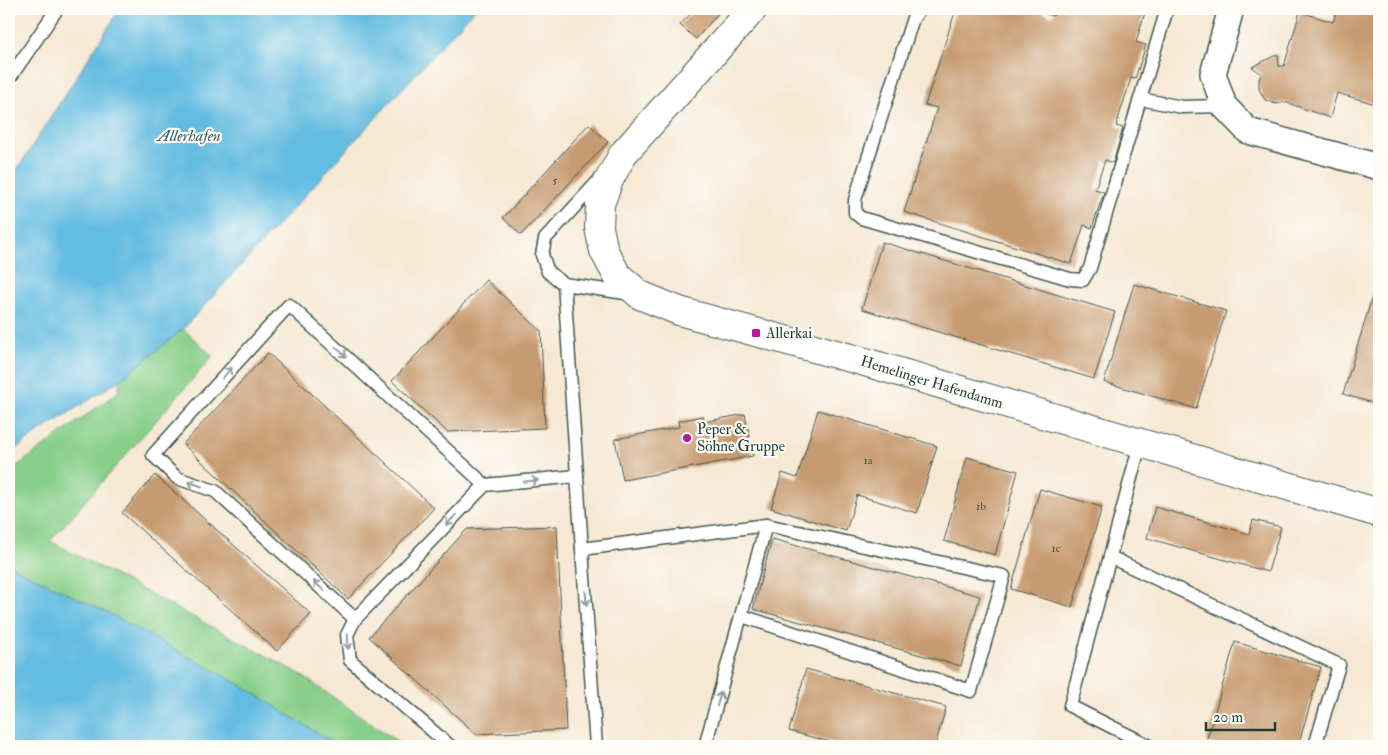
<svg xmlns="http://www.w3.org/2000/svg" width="1388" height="755" viewBox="0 0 1388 755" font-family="'IM FELL Double Pica',serif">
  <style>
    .green { fill: #88cf8a; stroke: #54865f }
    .water { fill: #64bce1; stroke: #427c8a }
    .building { fill: #c79b71 }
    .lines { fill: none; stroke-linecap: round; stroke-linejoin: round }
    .service-casing { stroke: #3f574c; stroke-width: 15 }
    .minor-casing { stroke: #3f574c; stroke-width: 28 }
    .tertiary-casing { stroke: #3f574c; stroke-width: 30 }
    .service { stroke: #fff; stroke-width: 12 }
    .minor { stroke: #fff; stroke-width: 25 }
    .tertiary { stroke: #fff; stroke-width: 28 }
    .oneway { stroke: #8f9e9a }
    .poi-dot { fill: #b5179e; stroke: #fdfcf7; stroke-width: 2 }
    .labels { text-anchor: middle; stroke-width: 4.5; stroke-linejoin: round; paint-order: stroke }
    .number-label { font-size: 12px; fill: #495443 }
    .poi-label { font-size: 15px; fill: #1f3d34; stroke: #fdfcf7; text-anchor: start }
    .street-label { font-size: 15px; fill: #1f3d34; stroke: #fdfcf7 }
    .water-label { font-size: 16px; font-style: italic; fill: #346368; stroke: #fdfcf7 }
  </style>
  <rect width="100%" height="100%" fill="#fdfcf7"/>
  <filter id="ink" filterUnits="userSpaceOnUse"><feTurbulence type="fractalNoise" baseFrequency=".02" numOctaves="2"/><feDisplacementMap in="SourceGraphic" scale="10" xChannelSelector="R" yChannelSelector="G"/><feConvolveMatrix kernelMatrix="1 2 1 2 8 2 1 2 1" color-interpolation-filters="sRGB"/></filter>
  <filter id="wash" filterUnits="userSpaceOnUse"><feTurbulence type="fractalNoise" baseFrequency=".0096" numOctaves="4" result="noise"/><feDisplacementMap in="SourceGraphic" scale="20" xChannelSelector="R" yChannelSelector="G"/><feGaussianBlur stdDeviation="1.12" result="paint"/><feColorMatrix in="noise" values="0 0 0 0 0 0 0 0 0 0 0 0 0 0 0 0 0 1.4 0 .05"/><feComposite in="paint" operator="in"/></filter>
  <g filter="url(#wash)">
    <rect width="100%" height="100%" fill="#f6e8d3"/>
    <polygon class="green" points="183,329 213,356 50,541 295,671 404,746 338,746 244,687 110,614 9,565 9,472 118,392 120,380"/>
    <g class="water">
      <polygon points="120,9 475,9 183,329 120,380 36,434 9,454 9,182"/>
      <polygon points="9,565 110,614 244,687 338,746 9,746"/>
    </g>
    <g id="blocks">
      <g class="building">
        <polygon points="695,9 722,9 696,39 680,25"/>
        <polygon points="956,9 1030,9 1053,16 1056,9 1146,9 1136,42 1146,45 1135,79 1131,78 1116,126 1123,128 1113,163 1105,160 1095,189 1104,192 1092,228 1084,225 1071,264 904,212 937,108 925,105"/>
        <polygon points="1337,9 1379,9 1379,105 1337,93 1330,118 1285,102 1276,104 1265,100 1259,89 1259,79 1262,74 1252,67 1278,54 1279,66 1284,66 1300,12 1333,22"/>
        <polygon points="589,124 608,142 521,235 503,218"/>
        <polygon points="882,242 1115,312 1094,379 862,309"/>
        <polygon points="1379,274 1379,405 1343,394"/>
        <polygon points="486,280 541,331 545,428 447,432 392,381"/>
        <polygon points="1134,284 1226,311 1196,409 1104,382"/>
        <polygon points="268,353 434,508 348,599 183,444"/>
        <polygon points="818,410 937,446 917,513 857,495 846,531 771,508 782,473 797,478"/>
        <polygon points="745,414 753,456 623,480 615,439 679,427 678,421 703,416 704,422"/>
        <polygon points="967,457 1018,471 995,555 944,541"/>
        <polygon points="155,475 311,614 277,651 122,513"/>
        <polygon points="1040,489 1102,507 1072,607 1011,589"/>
        <polygon points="1155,507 1249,534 1253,520 1281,527 1268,572 1147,538"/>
        <polygon points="557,526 566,730 476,734 369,637 467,529"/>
        <polygon points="772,539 980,596 961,666 753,609"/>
        <polygon points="1235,642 1321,667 1298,746 1219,746 1206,742"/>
        <polygon points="806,669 946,707 935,746 846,746 789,731"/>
      </g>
    </g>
  </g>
  <g filter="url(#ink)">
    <use href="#blocks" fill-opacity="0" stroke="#3f574c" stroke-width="1"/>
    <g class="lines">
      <defs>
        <g id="service">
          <polyline points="920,9 913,18 861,180 855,200 855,213 861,218 1070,279 1083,280 1090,268 1140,99 1182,107 1224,106"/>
          <polyline points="9,79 57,9"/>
          <polyline points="1140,99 1167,9"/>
          <polyline points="602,177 545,239 542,255 548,272 564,284 632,294"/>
          <polyline points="564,284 582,549 766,525 1004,576 971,691 742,616"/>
          <polyline points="1140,444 1070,706 1150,746"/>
          <polyline points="582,549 596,746"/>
          <polyline points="1110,557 1339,665 1315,746"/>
          <polyline points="355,619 215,491 177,478 153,455 289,305 485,485"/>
          <polyline points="450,746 350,660 347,635 355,619 485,485 577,476"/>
          <polyline points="705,746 766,525"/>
        </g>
        <polyline id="minor" points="1231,9 1213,74 1224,106 1248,131 1379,167"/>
        <polyline id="tertiary" points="753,9 623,154 609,180 600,204 599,228 604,251 617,275 640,295 679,311 865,362 1379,513"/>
      </defs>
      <use href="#service" class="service-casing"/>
      <use href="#minor" class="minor-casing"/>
      <use href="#tertiary" class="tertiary-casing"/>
      <use href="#service" class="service"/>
      <use href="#minor" class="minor"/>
      <use href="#tertiary" class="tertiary"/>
    </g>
    <defs><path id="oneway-shaft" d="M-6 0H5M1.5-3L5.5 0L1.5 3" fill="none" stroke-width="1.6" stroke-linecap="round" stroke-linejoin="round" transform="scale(1.25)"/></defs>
    <g class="oneway">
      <use href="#oneway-shaft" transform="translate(341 352) rotate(43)"/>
      <use href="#oneway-shaft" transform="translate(227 373) rotate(-48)"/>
      <use href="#oneway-shaft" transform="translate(531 481) rotate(-5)"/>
      <use href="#oneway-shaft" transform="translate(195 484) rotate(-161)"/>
      <use href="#oneway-shaft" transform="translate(451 520) rotate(134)"/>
      <use href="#oneway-shaft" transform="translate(319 586) rotate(-137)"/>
      <use href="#oneway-shaft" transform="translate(586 598) rotate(86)"/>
      <use href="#oneway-shaft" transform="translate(348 642) rotate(88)"/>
      <use href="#oneway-shaft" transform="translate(719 699) rotate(-74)"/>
    </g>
  </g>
  <g class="poi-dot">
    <rect x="751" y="328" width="10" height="10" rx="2.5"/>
    <circle cx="687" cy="438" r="5"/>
  </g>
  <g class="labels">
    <g class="number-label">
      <text x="555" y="184">5</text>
      <text x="868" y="464">1a</text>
      <text x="981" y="510">1b</text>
      <text x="1056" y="552">1c</text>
    </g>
    <g class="poi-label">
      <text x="766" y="338">Allerkai</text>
      <text x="697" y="434">Peper &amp;<tspan x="697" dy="17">Söhne Gruppe</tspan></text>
    </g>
    <g class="street-label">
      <text transform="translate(932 382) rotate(17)" y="5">Hemelinger Hafendamm</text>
    </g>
    <g class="water-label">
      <text x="189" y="141">Allerhafen</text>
    </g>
  </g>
  <rect width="1388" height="755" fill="none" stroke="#fdfcf7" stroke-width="30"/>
  <path d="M1206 722v8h69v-8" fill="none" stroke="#1f3d34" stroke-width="2.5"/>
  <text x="1213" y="722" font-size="15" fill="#1f3d34" stroke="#fdfcf7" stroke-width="4" paint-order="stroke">20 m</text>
</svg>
